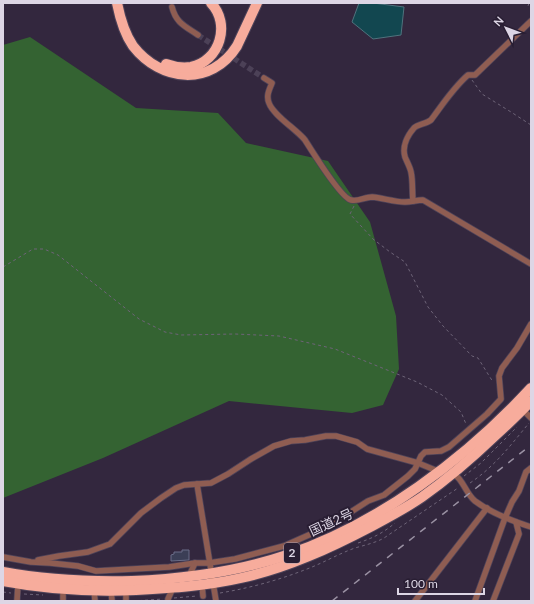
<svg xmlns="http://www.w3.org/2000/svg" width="534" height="604" viewBox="0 0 534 604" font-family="Lato,'Noto Sans JP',sans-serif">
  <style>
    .forest { fill: #346332 }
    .water { fill: #124750; stroke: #4f727d }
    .building { fill: #3b3e56; stroke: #6a6d88 }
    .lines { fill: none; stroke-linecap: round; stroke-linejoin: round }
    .street-tunnel { stroke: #4c4157; stroke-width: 5.5; stroke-dasharray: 5.5 3; stroke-linecap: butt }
    .street-casing { stroke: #4e4359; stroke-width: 7 }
    .highway-casing { stroke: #4e4359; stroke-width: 12 }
    .path { stroke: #6e6478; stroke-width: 1; stroke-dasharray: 3 3; stroke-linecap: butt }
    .street { stroke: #8f5d52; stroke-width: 5.5 }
    .highway { stroke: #f7ac9c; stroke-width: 10 }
    .rail { stroke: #9a91a3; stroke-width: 1.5; stroke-dasharray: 7 7; stroke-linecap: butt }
    .labels { text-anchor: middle; stroke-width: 4; stroke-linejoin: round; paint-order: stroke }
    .shield { fill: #291e33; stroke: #a79fb0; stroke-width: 1 }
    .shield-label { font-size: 12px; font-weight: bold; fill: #ddd6e5 }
    .street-label { font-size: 13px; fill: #ddd6e5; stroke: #291e33 }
  </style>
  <rect width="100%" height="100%" fill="#33273e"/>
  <polygon class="forest" points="30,37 136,108 218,113 246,143 328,161 370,222 396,316 399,369 383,405 352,413 229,401 103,458 3,498 3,45"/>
  <polygon class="water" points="359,3 373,3 404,7 401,35 373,39 352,22"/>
  <polygon class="building" points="182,550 189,550 189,560 171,561 171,555 174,554 174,552 182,552"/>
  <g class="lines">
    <polyline class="street-tunnel" points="198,35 264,78"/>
    <defs>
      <g id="street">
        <path d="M172,7C176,23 185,26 198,35"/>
        <path d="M264,78L272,83C269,90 266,96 269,103C273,115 296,129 305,140C312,151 341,198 351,200C358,202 365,197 372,197C383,198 394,202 405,202C411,202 417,200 423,200L531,264"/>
        <path d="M413,201C412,191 413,181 411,172C410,167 407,162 405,157C402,147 407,136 414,128C418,124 426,124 431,120C443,104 453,88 468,75H475L531,21"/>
        <polyline points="523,410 531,418"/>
        <path d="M451,473C463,477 465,493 475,501C491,513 512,521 531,527"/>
        <polyline points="197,484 216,601"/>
        <polyline points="3,557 31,562 50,563 78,566 96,571 169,567 195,563 209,563 235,559 284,546 329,526 368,501 384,495 408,476 415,469 421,456 425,452 441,451 449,447 487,414 501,399 499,376 502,368 517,348 531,324"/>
        <polyline points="38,560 59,556 88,552 110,544 141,513 161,498 176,488 184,485 211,483 228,474 251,459 274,446 291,441 305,440 326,436 336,436 357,442 367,449 418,463 440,472"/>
        <polyline points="189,576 195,563"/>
        <polyline points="202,585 203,596"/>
        <polyline points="63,588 63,601"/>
        <polyline points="94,590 95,601"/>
        <polyline points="111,590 112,601"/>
        <polyline points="126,590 126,601"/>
        <polyline points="168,599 173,588"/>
        <polyline points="17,601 18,584"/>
        <polyline points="415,601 487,508"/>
        <polyline points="475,601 505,518 512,502 519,491 526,472 531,468"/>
        <polyline points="493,601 519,534 516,522"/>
      </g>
      <g id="highway">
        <path d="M117,3C120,18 124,33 133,46C161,82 211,87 237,46L257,3"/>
        <path d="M166,64C174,67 183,68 191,67C220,61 231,24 211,3"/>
        <path d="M3,572C45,580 89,582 132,581C184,579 237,572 287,555C379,524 465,459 531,388"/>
        <path d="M3,581C46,589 92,592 136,590C171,588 206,586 241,578C287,568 330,548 372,526C389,517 406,508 422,497C449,478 473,457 496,435C508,424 520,413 531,401"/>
      </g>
    </defs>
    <use href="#street" class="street-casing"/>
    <use href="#highway" class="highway-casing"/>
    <g class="path">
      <polyline points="529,3 528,6 531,8"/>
      <polyline points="472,80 482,94 511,112 531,125"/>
      <polyline points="354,206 350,214 373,239 390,252 405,262 428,307 443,326 472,356 478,358 493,382"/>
      <polyline points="3,267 33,249 44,249 58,255 139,319 165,332 181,335 235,334 279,336 335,349 417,382 442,395 461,412 466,424"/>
      <polyline points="464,476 481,463 517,427"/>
      <path d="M470,483C494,467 511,445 529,423"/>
      <path d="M358,543C373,538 383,533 395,523"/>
      <polyline points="3,592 11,593"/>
      <path d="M220,593C250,588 279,580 307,569C323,563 338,554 355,548C365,545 375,543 384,538L458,488"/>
      <polyline points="24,594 43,595"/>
      <polyline points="174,598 197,596"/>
      <polyline points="133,601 163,599"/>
    </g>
    <use href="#street" class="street"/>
    <use href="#highway" class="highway"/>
    <polyline class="rail" points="332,601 531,445"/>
  </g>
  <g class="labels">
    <rect class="shield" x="284" y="543" width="16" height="20" rx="3"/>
    <g class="shield-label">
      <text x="292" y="557">2</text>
    </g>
    <g class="street-label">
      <text transform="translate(331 522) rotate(-25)" y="5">国道2号</text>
    </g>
  </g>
  <rect width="534" height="604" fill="none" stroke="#ddd6e5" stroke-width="8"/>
  <g transform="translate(506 28) rotate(312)" stroke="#291e33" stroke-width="3" paint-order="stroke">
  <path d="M0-3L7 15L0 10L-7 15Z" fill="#ddd6e5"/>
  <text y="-6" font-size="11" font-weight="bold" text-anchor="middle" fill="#ddd6e5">N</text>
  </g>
  <path d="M398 588v6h86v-6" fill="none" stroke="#ddd6e5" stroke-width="2"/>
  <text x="404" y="588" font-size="12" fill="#ddd6e5" stroke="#291e33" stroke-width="3" paint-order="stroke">100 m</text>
</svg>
